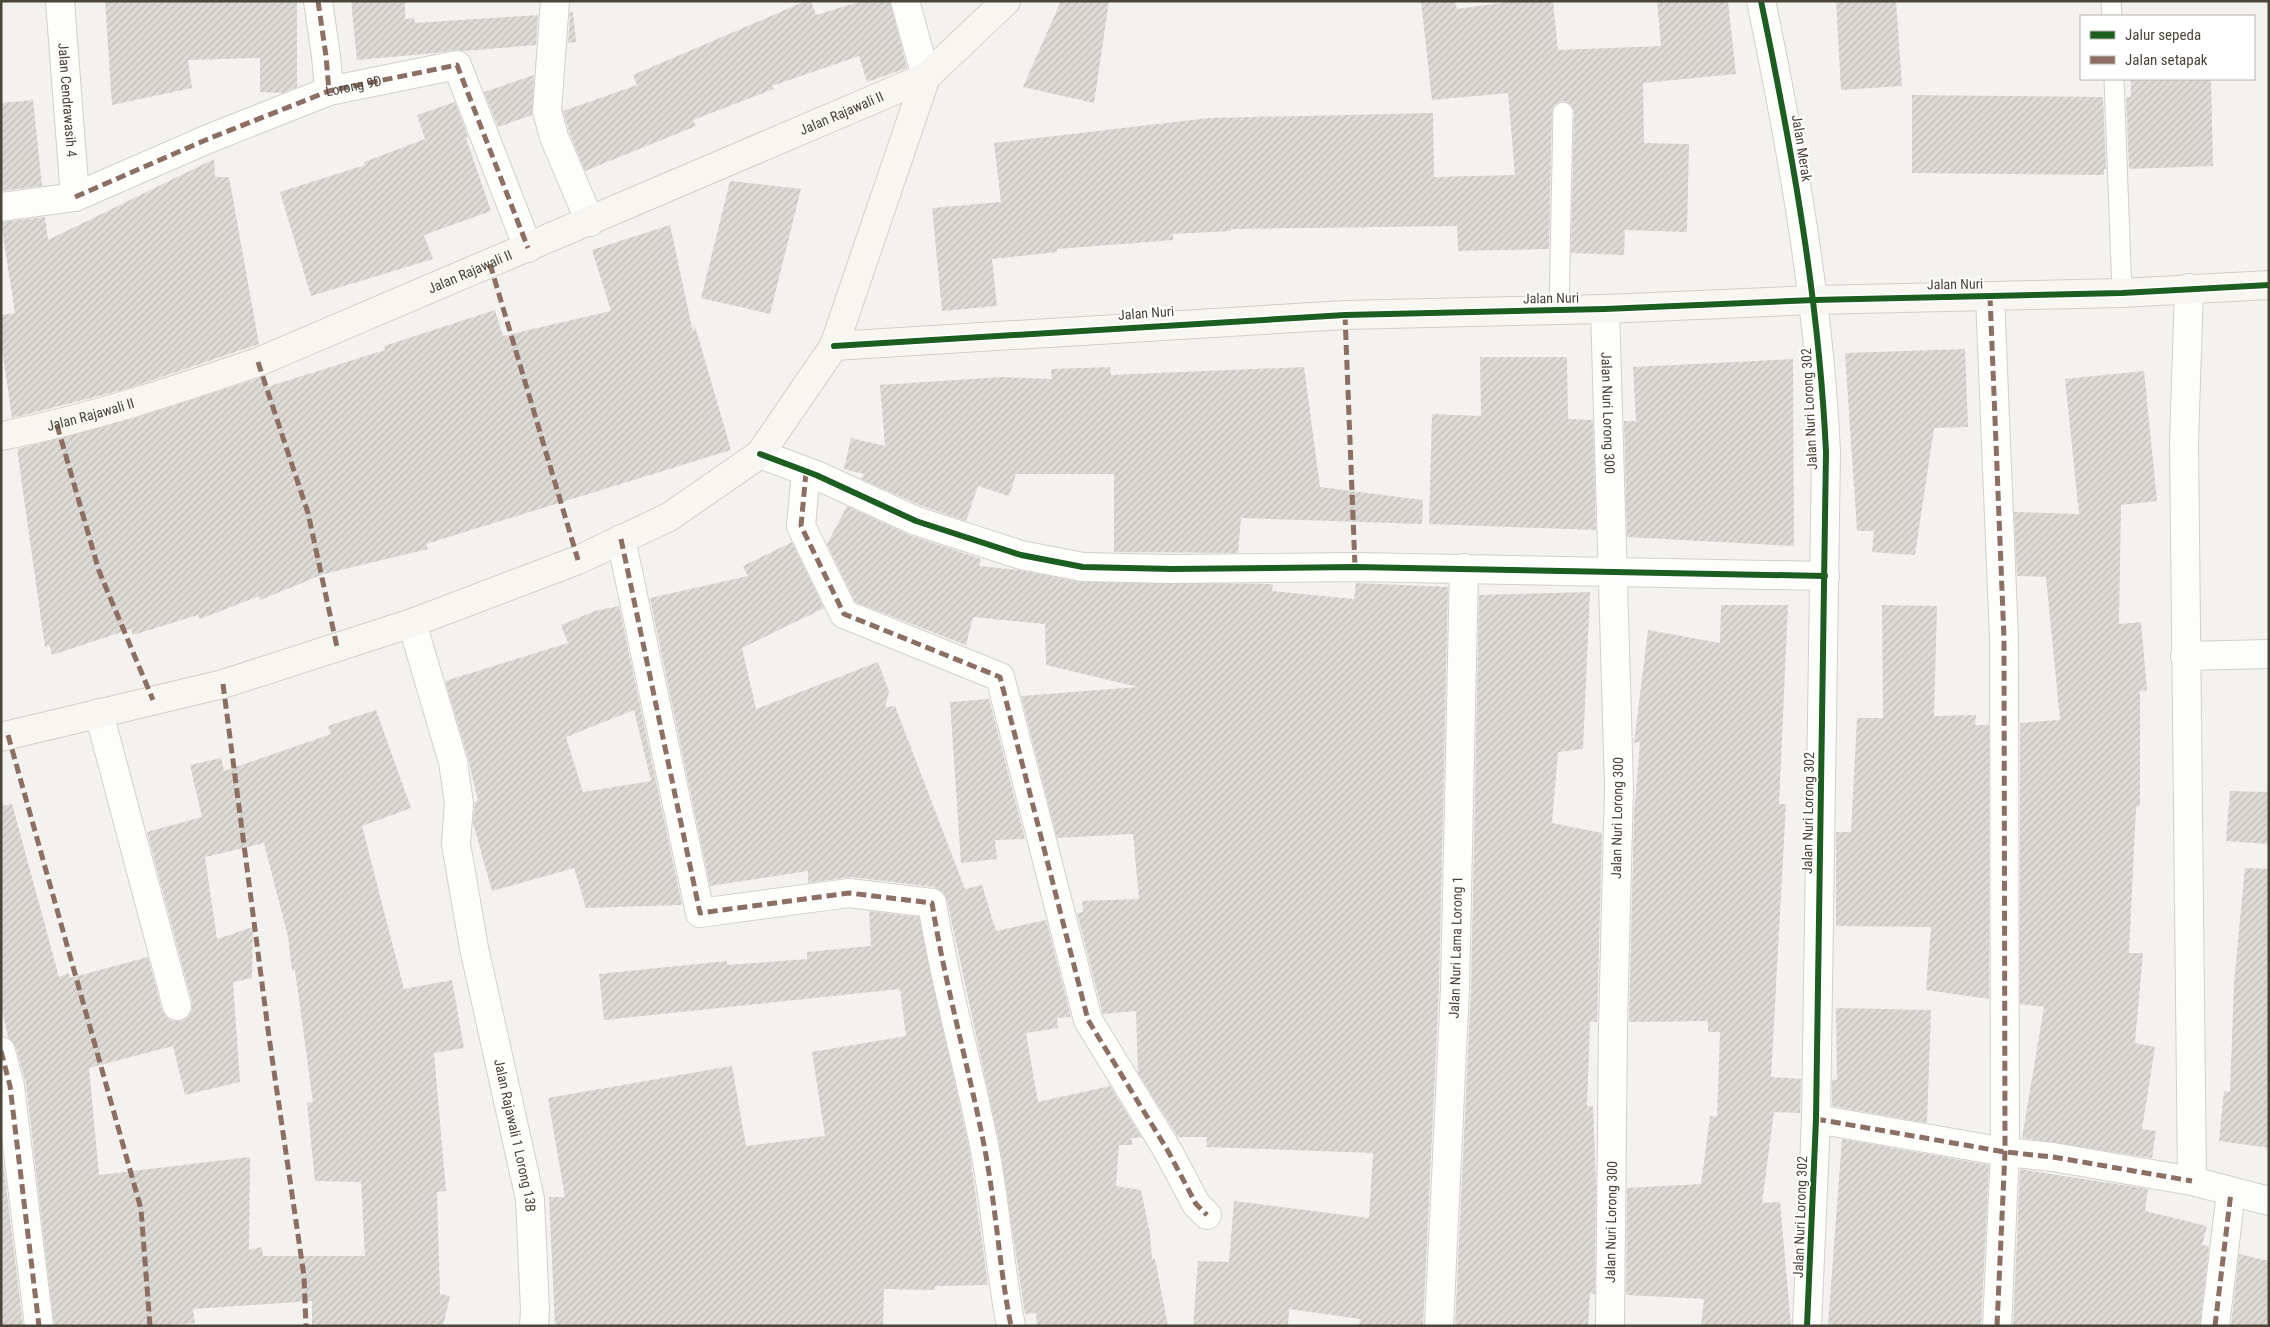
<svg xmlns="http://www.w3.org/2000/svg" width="2270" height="1327" viewBox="0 0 2270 1327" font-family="'Roboto Condensed',sans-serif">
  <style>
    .building { fill: url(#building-hatch); fill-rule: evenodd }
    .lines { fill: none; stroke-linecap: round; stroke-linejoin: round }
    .lane-casing { stroke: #d2d0cb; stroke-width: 21 }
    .street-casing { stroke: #d2d0cb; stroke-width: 30 }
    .secondary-casing { stroke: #d3cfc5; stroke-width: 30 }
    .lane { stroke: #fdfdfc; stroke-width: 19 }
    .street { stroke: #fdfdfc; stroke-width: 28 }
    .secondary { stroke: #f7f6f1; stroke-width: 28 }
    .quiet { stroke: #8d6e63; stroke-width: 5; stroke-dasharray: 10 5; stroke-linecap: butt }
    .cycleway-casing { stroke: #fff; stroke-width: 9 }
    .cycleway { stroke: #1b5e20; stroke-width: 6 }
    .labels { text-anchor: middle; stroke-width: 4; stroke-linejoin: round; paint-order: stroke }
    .street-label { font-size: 14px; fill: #4b4439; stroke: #fff }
  </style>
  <defs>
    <pattern id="building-hatch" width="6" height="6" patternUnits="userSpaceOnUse" patternTransform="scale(1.25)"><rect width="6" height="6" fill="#dedbd6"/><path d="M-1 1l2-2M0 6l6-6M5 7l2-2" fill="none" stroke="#c0bdb8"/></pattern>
  </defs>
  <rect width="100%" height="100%" fill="#f4f2ee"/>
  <g class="building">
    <polygon points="105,1 297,1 297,87 282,93 260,92 260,58 188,60 192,88 112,105"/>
    <polygon points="351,1 405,1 405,19 414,18 415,23 538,15 536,45 464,51 454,50 435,53 357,60"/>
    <polygon points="806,1 811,1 816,15 862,1 890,1 907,68 867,82 859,56 772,86 774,89 693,120 696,126 585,171 569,132 563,111 637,85 633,75"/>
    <polygon points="1061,1 1109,1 1094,103 1023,87"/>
    <polygon points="1421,1 1455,1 1457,9 1514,1 1553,1 1558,50 1661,46 1657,1 1728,1 1736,74 1643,83 1644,143 1689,144 1687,232 1625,230 1624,255 1571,253 1574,112 1569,103 1563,101 1554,106 1552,112 1549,249 1458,251 1457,226 1231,229 1231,231 1173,234 1173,240 1057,249 1057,252 992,259 997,306 942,311 932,208 1001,202 994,143 1209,118 1433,113 1434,177 1515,175 1508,93 1432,100"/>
    <polygon points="1836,1 1896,1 1902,86 1841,90"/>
    <polygon points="573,12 576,42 568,43 570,13"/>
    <polygon points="534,75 532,115 498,127 484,92"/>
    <polygon points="2131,79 2211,79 2213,166 2129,169 2126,97 2131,97"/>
    <polygon points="1912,95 2103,97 2106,169 2104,169 2104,175 1912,173"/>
    <polygon points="33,100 42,186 1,191 1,103"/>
    <polygon points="455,102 468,137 466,138 491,211 424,235 433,259 311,296 280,192 365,165 364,162 425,139 417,115"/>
    <polygon points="214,159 215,177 229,177 259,344 126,389 12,418 1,341 1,315 15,313 1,222 45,217 48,240"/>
    <polygon points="730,181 801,189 770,314 701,298"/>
    <polygon points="670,225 693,332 695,326 731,450 426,544 428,549 324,574 260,600 259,596 200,619 198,615 133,635 131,629 52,655 50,646 45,647 17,449 135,418 265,376 267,387 385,350 384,346 495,310 503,336 611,311 592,250"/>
    <polygon points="1965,349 1968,427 1934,428 1915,555 1872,552 1874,531 1857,531 1845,353"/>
    <polygon points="1480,357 1567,357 1568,419 1593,420 1596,530 1429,524 1432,414 1481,416"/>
    <polygon points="1793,359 1794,546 1627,537 1624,421 1636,421 1633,367"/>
    <polygon points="1110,367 1111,375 1304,367 1320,487 1423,500 1422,524 1241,518 1238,553 1114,552 1114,474 1016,474 1009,496 978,486 966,521 922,506 861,479 864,474 844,469 851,438 885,446 880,385 1002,377 1052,379 1051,369"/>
    <polygon points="2144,371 2157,501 2121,505 2119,624 2141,622 2147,690 2140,691 2140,806 2136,807 2129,953 2143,953 2135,1043 2155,1047 2142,1129 2156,1131 2152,1158 2022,1138 2044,1007 2020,1004 2020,723 2060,720 2046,577 2017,576 2014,512 2079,514 2065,379"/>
    <polygon points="847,506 909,535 981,559 979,566 1019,570 1080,582 1273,584 1272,591 1354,599 1356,583 1448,587 1439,987 1423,1326 1359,1326 1360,1319 1289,1309 1288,1326 1193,1326 1198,1261 1229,1262 1234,1201 1369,1218 1373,1153 1206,1147 1207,1137 1178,1137 1138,1073 1136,1011 1103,1014 1077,913 1083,912 1082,901 1139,899 1133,834 1057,838 1021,696 1138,687 1046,665 1045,624 973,617 966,645 855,602 827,544"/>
    <polygon points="792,542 824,608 742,648 756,709 878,662 889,692 885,707 895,706 965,889 982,885 996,931 1046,920 1071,1017 1057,1018 1058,1028 1026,1033 1038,1102 1110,1086 1142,1138 1131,1138 1133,1145 1119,1145 1116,1186 1141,1190 1150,1234 1152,1259 1155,1259 1168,1326 1037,1326 1036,1313 1025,1314 999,1142 947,900 943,892 934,887 851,877 808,883 808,871 710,886 650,598 748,576 743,566"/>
    <polygon points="1590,592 1583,749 1558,752 1552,823 1602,833 1597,1022 1590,1022 1587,1106 1593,1106 1596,1184 1595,1294 1590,1293 1588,1326 1455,1326 1471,989 1479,595"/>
    <polygon points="1721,605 1788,605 1779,804 1786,804 1771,1077 1801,1079 1800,1113 1774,1112 1762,1203 1780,1202 1791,1326 1701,1326 1704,1299 1626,1295 1627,1188 1701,1184 1710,1116 1717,1117 1720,1032 1708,1032 1708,1021 1629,1022 1634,814 1640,742 1634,743 1648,630 1720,643"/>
    <polygon points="1882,605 1937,606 1934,716 1976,715 1975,725 1989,725 1989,999 1926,990 1931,927 1836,926 1836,832 1851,832 1857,718 1883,718"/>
    <path d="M619,606L682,905L586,908L574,868L492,891L473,823L475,802L478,801L468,758L445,681L568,643L561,625L595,611ZM634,710L651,781L583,792L566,737Z"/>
    <polygon points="989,699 1025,839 995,840 997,859 961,863 950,702"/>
    <path d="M376,710L411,808L362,826L404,989L452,980L464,1048L434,1053L446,1191L437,1192L440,1294L450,1296L443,1326H312V1301L193,1309L195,1323L157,1326H54L26,1084L16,1047L8,1037L1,1006V806L12,804L59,977L69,973L70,978L148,957L162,1010L166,1017L172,1021H181L188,1017L192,1010V1002L147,832L202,817L190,765L221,758L224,771L331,734L328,726ZM264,843L288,937L292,970H295L313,1102L307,1103L315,1181L361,1182L365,1256H263L262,1247L249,1250L250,1157L99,1175L89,1068L173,1046L185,1095L240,1082L233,982L252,978L253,927L217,939L205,857Z"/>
    <polygon points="2230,791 2269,792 2269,844 2226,841"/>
    <polygon points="2245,868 2269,869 2269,1148 2219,1141 2224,1091 2230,1092 2234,982"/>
    <polygon points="869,911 919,917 969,1148 988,1285 935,1286 935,1290 884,1289 883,1326 555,1326 549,1197 565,1197 548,1098 732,1066 746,1146 825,1136 812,1052 906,1036 900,989 604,1020 599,974 727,961 727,965 807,959 807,952 871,946"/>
    <polygon points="1836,1008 1931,1010 1927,1123 1832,1106 1832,1080 1837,1080"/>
    <polygon points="1842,1139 1989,1165 1981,1326 1828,1326"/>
    <polygon points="1,1144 23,1326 1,1326"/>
    <polygon points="2020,1169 2148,1189 2145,1211 2207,1226 2202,1245 2209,1246 2200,1326 2013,1326"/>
    <polygon points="2239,1254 2269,1261 2269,1326 2231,1326"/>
  </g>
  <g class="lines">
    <defs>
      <g id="lane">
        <polyline points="2111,1 2112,16"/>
        <polyline points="2114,79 2122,293"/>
        <polyline points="1559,311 1563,112"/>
      </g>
      <g id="street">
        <path id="s1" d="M60,1L75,197"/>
        <polyline points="318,1 326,56 329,91"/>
        <polyline points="555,1 547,111 554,137 590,222"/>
        <polyline points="905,1 926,77"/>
        <path d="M1761,1C1792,150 1819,300 1826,452L1816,1119L1807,1326"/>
        <path id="s2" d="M1,207L75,197L208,139L329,91L457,65L528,248"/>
        <polyline points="2189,288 2184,442 2192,1181"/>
        <polyline points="1990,296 2004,639 2005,1152 1997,1326"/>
        <path id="s3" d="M1605,309L1619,787L1613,1026L1610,1326"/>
        <polyline points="760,454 816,475 916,521 1021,555 1083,567 1172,569 1355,567 1825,576"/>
        <polyline points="806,472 801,526 844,614 1000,677 1088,1020 1168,1151 1196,1204 1207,1215"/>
        <path d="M621,539L700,913L849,893L932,903C945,985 968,1064 984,1145C996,1205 999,1266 1011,1326"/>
        <path id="s4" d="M412,623L453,762L459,803L456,844L474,948L530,1199L535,1310L534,1326"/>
        <polyline points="2185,656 2269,654"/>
        <polyline points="99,713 177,1006"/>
        <polyline points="1,1051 10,1086 39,1326"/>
        <polyline points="1816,1119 2005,1152 2053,1157 2192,1181 2269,1201"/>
        <path id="s5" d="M1439,1326L1455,988L1464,568"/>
        <polyline points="2215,1326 2231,1192"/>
      </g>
      <g id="secondary">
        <polyline points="834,346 1345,315 1605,309 1814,300 2122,293 2269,285"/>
        <path id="s6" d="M1,436C89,419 173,391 258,362L926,77L1006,1"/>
        <polyline points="1,737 223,684 412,623 578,560 669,517 760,454 834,346 926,77"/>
      </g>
    </defs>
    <use href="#lane" class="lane-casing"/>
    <use href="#street" class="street-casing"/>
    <use href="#secondary" class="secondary-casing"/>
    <use href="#lane" class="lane"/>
    <use href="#street" class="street"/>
    <use href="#secondary" class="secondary"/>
    <g class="quiet">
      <polyline points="318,1 326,56 329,91"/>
      <polyline points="75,197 208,139 329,91 457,65 528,248"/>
      <polyline points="490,264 578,560"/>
      <polyline points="1990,296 2004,639 2005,1152 1997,1326"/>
      <polyline points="1345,315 1355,567"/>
      <polyline points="258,362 308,513 337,647"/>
      <polyline points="57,425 99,571 153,700"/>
      <polyline points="806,472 801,526 844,614 1000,677 1088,1020 1168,1151 1196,1204 1207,1215"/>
      <path d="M621,539L700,913L849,893L932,903C945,985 968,1064 984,1145C996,1205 999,1266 1011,1326"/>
      <polyline points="223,684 269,1037 304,1276 306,1326"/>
      <polyline points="8,735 141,1209 150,1326"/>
      <polyline points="1,1051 10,1086 39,1326"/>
      <polyline points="1816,1119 2005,1152 2053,1157 2192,1181"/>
      <polyline points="2215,1326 2231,1192"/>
    </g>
    <defs>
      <g id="cycleway">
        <path d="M1761,1C1792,150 1819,300 1826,452L1816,1119L1807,1326"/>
        <polyline points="834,346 1345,315 1605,309 1814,300 2122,293 2269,285"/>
        <polyline points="760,454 816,475 916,521 1021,555 1083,567 1172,569 1355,567 1825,576"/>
      </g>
    </defs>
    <use href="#cycleway" class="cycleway-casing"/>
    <use href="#cycleway" class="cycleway"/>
  </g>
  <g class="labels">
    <g class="street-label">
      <text dy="5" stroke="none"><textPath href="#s2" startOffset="375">Lorong 9D</textPath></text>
      <text dy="5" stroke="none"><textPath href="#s1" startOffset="99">Jalan Cendrawasih 4</textPath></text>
      <text dy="5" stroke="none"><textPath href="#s6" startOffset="902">Jalan Rajawali II</textPath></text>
      <text transform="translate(1802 148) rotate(81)" y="5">Jalan Merak</text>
      <text dy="5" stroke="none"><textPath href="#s6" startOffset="498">Jalan Rajawali II</textPath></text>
      <text transform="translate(1955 284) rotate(-1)" y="5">Jalan Nuri</text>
      <text transform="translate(1551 298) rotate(-1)" y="5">Jalan Nuri</text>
      <text transform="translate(1146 313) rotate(-4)" y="5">Jalan Nuri</text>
      <text transform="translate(1809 409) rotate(-93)" y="5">Jalan Nuri Lorong 302</text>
      <text dy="5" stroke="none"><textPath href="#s3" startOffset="104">Jalan Nuri Lorong 300</textPath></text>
      <text dy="5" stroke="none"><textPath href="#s6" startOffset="92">Jalan Rajawali II</textPath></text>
      <text transform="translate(1808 813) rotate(-89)" y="5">Jalan Nuri Lorong 302</text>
      <text transform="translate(1617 818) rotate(-89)" y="5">Jalan Nuri Lorong 300</text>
      <text dy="5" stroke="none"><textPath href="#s5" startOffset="379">Jalan Nuri Lama Lorong 1</textPath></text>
      <text dy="5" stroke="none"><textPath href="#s4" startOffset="525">Jalan Rajawali 1 Lorong 13B</textPath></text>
      <text transform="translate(1800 1217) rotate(-88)" y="5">Jalan Nuri Lorong 302</text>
      <text transform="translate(1611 1222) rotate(-89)" y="5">Jalan Nuri Lorong 300</text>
    </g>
  </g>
  <rect width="2270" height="1327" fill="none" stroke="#4b4439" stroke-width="5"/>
  <rect x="2080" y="15" width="175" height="65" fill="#ffffff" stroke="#b7b4b0"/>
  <rect x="2090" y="31" width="25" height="8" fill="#1b5e20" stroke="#b7b4b0"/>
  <text x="2125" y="40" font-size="15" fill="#4b4439">Jalur sepeda</text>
  <rect x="2090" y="56" width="25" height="8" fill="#8d6e63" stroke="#b7b4b0"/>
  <text x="2125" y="65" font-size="15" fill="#4b4439">Jalan setapak</text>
</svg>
